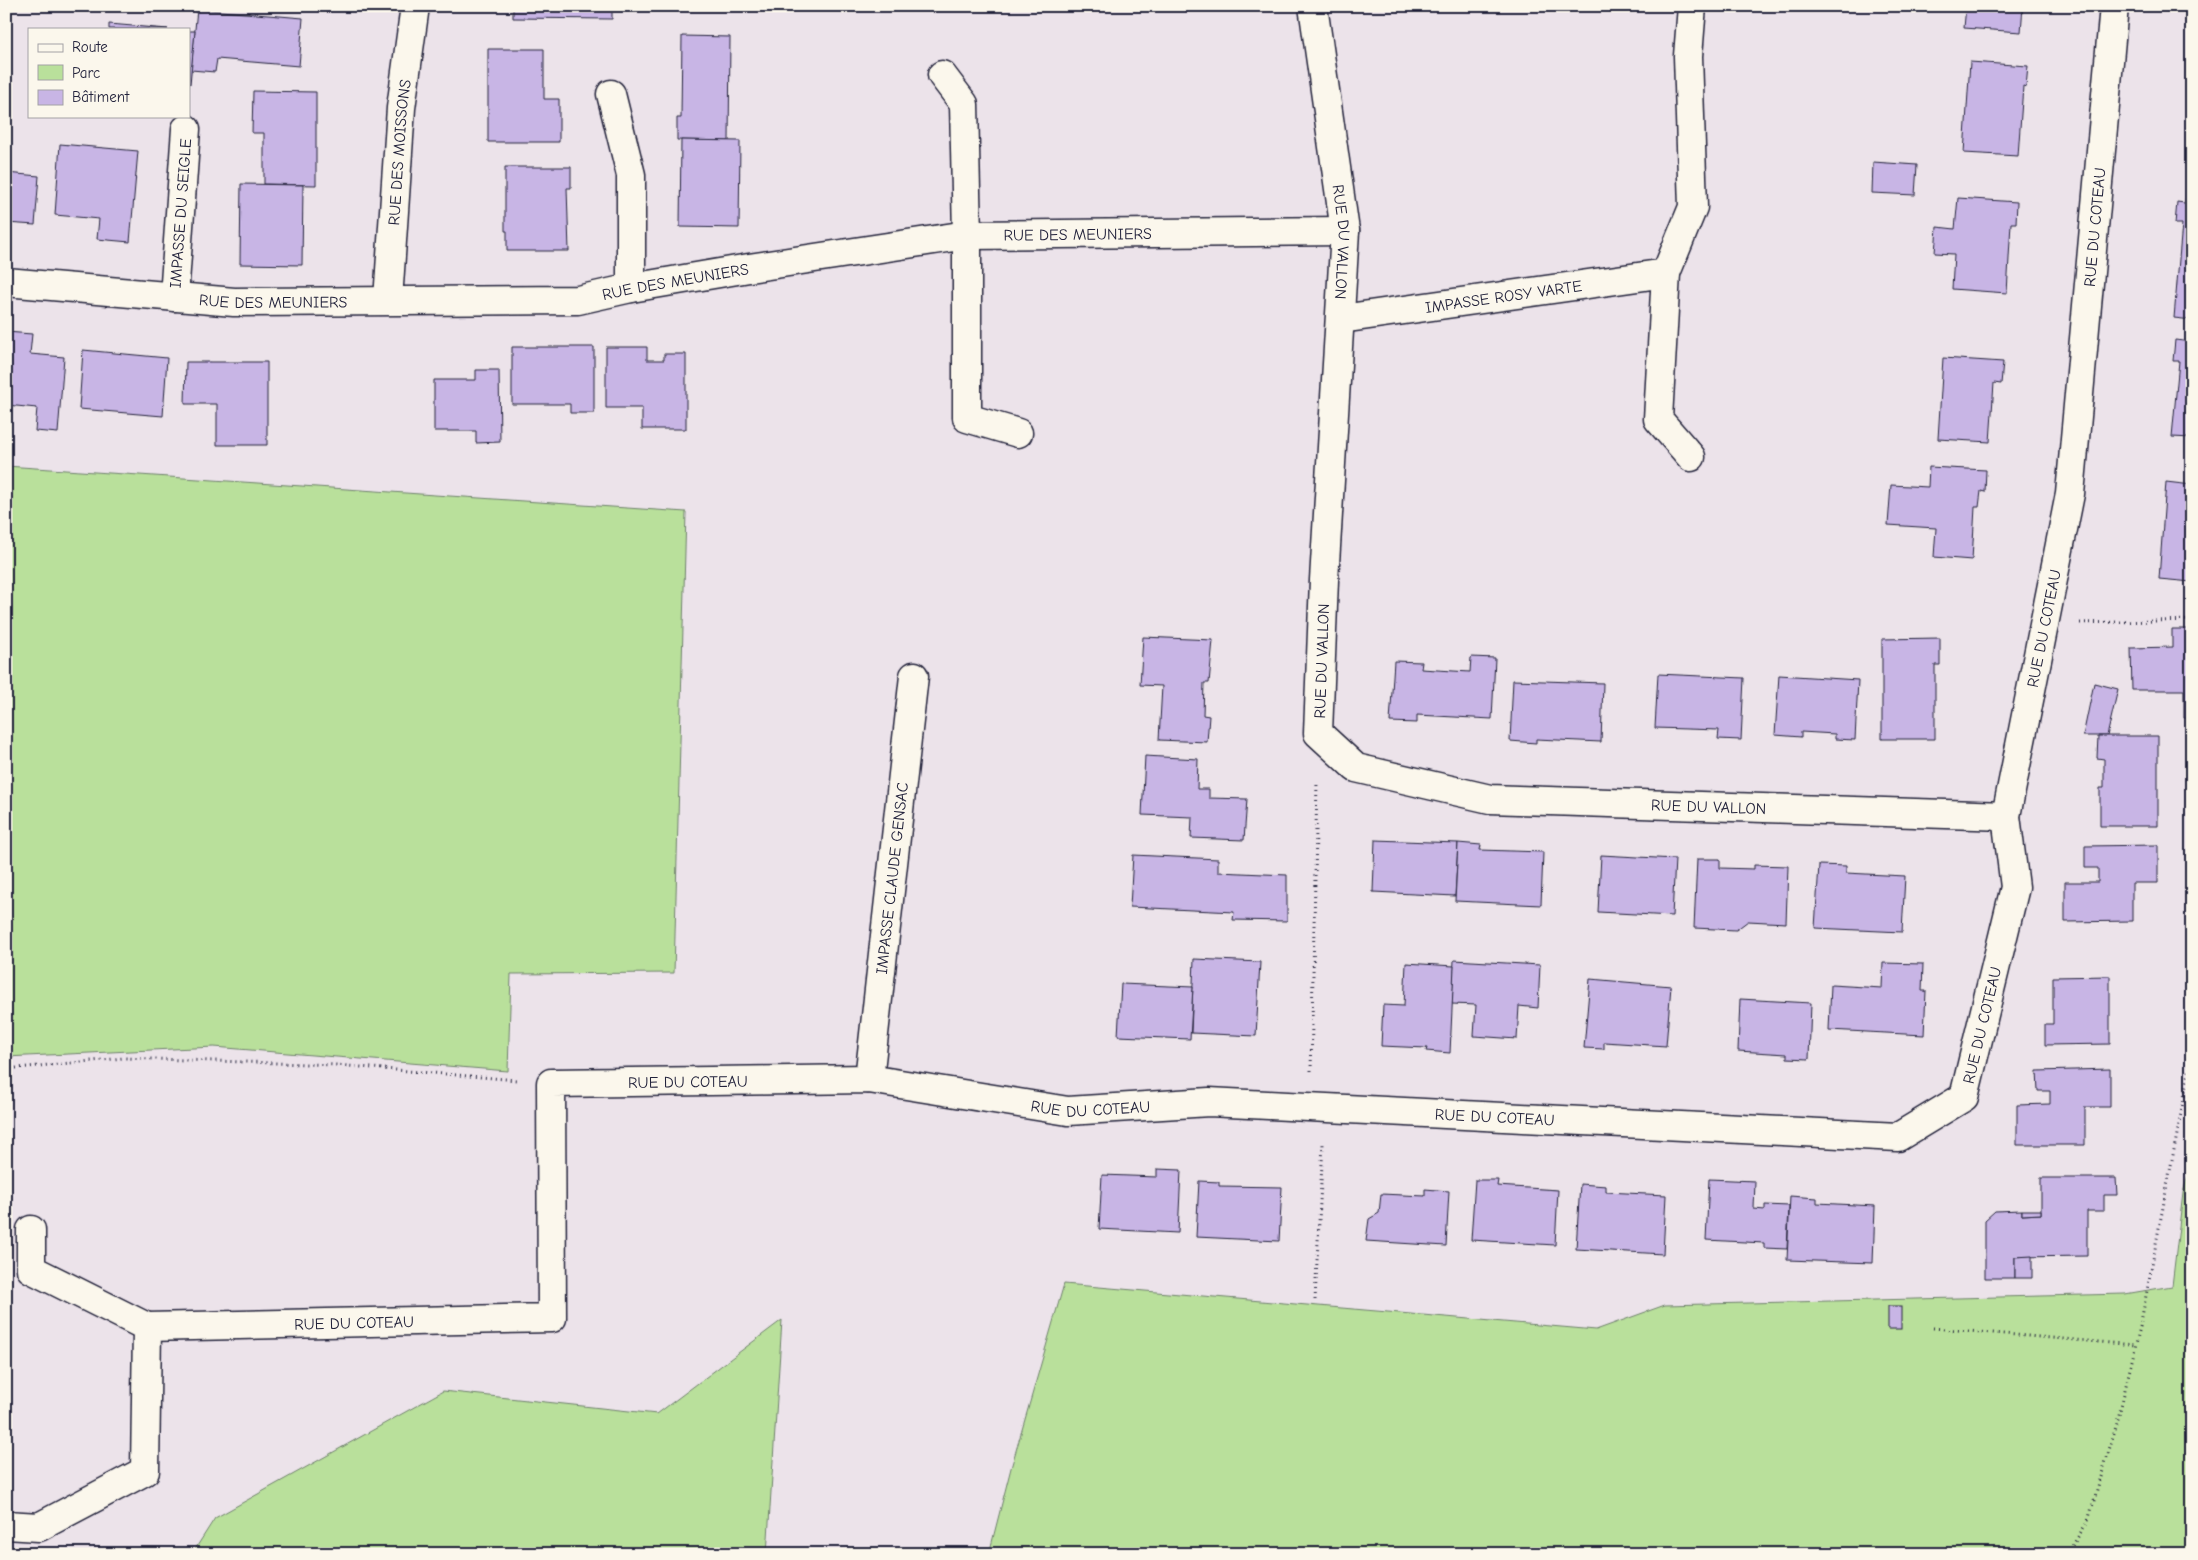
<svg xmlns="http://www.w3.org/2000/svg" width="2198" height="1560" viewBox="0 0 2198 1560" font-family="'Comic Neue',sans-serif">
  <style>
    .green { fill: #b9e09b; stroke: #6e816b }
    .building { fill: #c8b5e5; stroke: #22223b }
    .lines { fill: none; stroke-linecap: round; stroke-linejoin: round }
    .minor-casing { stroke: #22223b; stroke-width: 31 }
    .path { stroke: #22223b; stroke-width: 3; stroke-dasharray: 1 4; stroke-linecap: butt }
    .minor { stroke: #fbf7ec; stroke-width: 28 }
    .labels { text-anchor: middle; stroke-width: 5; stroke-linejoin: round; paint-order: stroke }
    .street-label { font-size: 16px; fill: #22223b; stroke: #fbf7ec }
  </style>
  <rect width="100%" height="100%" fill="#ece3ea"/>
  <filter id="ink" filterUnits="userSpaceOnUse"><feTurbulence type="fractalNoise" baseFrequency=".02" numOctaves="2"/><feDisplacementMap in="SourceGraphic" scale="10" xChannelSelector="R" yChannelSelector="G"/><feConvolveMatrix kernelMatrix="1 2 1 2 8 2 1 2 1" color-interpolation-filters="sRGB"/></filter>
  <g filter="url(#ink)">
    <g class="green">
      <polygon points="6,466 686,512 674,973 511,974 508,1071 214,1047 6,1057"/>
      <polygon points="2192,1160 2192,1554 989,1554 1011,1468 1064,1284 1596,1330 1665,1305 2125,1294 2172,1286 2183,1193"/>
      <polygon points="782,1320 767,1554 192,1554 215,1518 443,1391 657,1414"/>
    </g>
    <g class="building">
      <polygon points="513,6 612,6 612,19 513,18"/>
      <rect x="667" y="6" width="27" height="4"/>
      <polygon points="1966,6 2023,6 2021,32 1964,28"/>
      <polygon points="197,9 303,18 299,66 217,59 215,72 191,70"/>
      <polygon points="109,24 168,29 109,29"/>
      <polygon points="189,31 195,31 190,84 189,83"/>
      <polygon points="682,36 730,37 729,141 677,140 677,118 681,118"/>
      <polygon points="488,49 544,49 544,99 559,99 559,142 488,142"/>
      <polygon points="1970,62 2028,66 2026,87 2023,86 2018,156 1964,153"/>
      <polygon points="253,91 316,92 316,185 264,184 264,133 252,133"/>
      <polygon points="681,140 740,141 739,228 680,227"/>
      <polygon points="60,144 138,151 130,242 97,239 99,219 55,215"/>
      <polygon points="1873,162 1917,165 1915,195 1872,193"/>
      <polygon points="505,167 571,167 571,188 567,188 569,251 507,251 507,231 505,231"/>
      <polygon points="6,173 39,176 35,225 6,223"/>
      <polygon points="2187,182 2192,183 2192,204 2185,203"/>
      <polygon points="241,184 303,185 302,265 240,264"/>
      <polygon points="1958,198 2017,202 2016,223 2011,223 2007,293 1952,289 1954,254 1935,253 1937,227 1955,229"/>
      <polygon points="2177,202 2192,204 2192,320 2174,318 2182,224 2175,224"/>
      <polygon points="6,332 32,334 30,354 64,357 58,433 35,431 37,408 6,405"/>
      <polygon points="2175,340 2192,342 2192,438 2172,437 2179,361 2173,361"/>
      <polygon points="512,347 594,347 594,413 570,413 570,404 512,404"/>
      <polygon points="606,347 647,347 647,360 664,360 664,354 686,354 686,429 642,429 642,408 606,408"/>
      <polygon points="83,350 167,358 163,416 79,409"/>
      <polygon points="1943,358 2003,362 2001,384 1994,383 1990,442 1938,439"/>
      <polygon points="186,362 267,362 267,445 217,445 217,404 185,404"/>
      <polygon points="476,370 499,370 500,442 476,443 476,431 434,431 434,380 476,380"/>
      <polygon points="1929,467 1986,470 1985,492 1981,491 1979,507 1975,507 1972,560 1934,557 1936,528 1888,525 1891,485 1928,487"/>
      <polygon points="2166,482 2192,485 2192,582 2159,579"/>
      <polygon points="2172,629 2192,629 2192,718 2184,718 2184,690 2132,690 2131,648 2172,647"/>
      <polygon points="1143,637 1213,640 1209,683 1204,683 1203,715 1209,716 1207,742 1159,740 1162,686 1140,685"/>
      <polygon points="1940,638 1940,665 1935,665 1935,739 1882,739 1882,639"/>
      <polygon points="1471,657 1495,658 1492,719 1417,715 1417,723 1390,722 1394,661 1422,662 1421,669 1470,672"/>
      <polygon points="1658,674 1744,678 1741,740 1718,739 1719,730 1655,728"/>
      <polygon points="1779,675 1858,680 1855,740 1835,739 1835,734 1801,732 1801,737 1775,735"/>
      <polygon points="1513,680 1603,683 1601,742 1536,739 1536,743 1510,741"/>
      <polygon points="2094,683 2118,689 2107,736 2083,736"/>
      <polygon points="2098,736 2158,736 2158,826 2100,826 2100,788 2104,788 2104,759 2097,758"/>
      <polygon points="1145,756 1198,759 1197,789 1209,789 1209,798 1247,799 1244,840 1191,838 1192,817 1142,815"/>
      <polygon points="1375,840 1458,843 1455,896 1373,892"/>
      <polygon points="1458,843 1481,845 1480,850 1543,852 1541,905 1455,901"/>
      <polygon points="2158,845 2158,883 2132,883 2132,921 2065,922 2065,882 2098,882 2098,868 2085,868 2085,846"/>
      <polygon points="1133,855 1218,859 1218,872 1287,875 1287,921 1233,920 1234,912 1130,907"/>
      <polygon points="1601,855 1675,859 1672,916 1598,912"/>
      <polygon points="1697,859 1720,859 1720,868 1754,869 1754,865 1788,866 1786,923 1748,921 1736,930 1694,928"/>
      <polygon points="1819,865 1846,866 1846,873 1905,876 1902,932 1815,928"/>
      <polygon points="1194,959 1260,962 1256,1036 1191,1033"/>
      <polygon points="1454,960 1540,965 1538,1008 1519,1006 1517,1039 1474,1036 1476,1005 1452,1004"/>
      <polygon points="1406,963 1454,966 1450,1053 1426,1051 1427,1048 1381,1046 1383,1005 1404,1006"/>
      <polygon points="1883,963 1923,964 1922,991 1926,991 1924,1035 1829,1030 1831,985 1882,988"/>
      <polygon points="2110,976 2110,1044 2045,1045 2045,1024 2053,1024 2053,977"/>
      <polygon points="1590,979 1671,986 1666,1046 1604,1042 1604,1049 1584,1048"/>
      <polygon points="1121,984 1193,987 1190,1039 1118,1036"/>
      <polygon points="1740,999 1811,1003 1809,1059 1787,1058 1787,1054 1738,1051"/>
      <polygon points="2110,1069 2110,1107 2085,1107 2085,1145 2017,1145 2017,1105 2050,1104 2050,1091 2038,1091 2037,1071"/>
      <polygon points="1157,1169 1181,1170 1178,1233 1099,1229 1102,1175 1157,1177"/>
      <polygon points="2041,1178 2116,1178 2117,1195 2104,1195 2104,1211 2087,1211 2087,1256 2015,1257 2015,1278 1985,1278 1985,1220 1995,1211 2022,1210 2022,1215 2041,1214"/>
      <polygon points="1709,1179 1755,1181 1754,1209 1765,1210 1765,1205 1789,1206 1787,1249 1764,1248 1764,1243 1706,1240"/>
      <polygon points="1475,1180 1498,1180 1497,1186 1558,1190 1555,1245 1471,1240"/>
      <polygon points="1199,1181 1219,1182 1219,1186 1282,1187 1279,1241 1196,1237"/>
      <polygon points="1580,1184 1606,1186 1606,1192 1666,1195 1663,1254 1576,1249"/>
      <polygon points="1425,1189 1449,1191 1446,1246 1366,1241 1369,1219 1379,1213 1381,1194 1425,1196"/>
      <polygon points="1790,1196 1817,1198 1817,1203 1875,1206 1873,1263 1787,1260"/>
      <polygon points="2022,1210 2041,1210 2041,1214 2022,1215"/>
      <polygon points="2032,1256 2032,1278 2015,1278 2015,1257"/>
      <rect x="1888" y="1306" width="13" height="23"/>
    </g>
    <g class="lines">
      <defs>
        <g id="minor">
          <path id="s1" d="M1313,6L1345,231L1324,580L1318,733L1356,768L1490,799L2006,816"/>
          <polyline points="942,75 964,104 967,235 967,418 1018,433"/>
          <polyline points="611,94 631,175 631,288"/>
          <polyline points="1666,273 1693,207 1688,56 1692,6"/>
          <path id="s2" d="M6,282L234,302L578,300L631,288L749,268L967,235L1345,231"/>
          <path id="s3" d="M174,297L186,129"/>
          <path id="s4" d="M388,300L401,108L415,6"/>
          <path id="s5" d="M1341,319L1666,273L1658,419L1691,457"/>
          <path id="s6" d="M869,1079L914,676"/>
          <polyline points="31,1230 31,1269 147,1327"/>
          <path id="s7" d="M6,1525L39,1527L145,1471L147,1327L552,1318L551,1083L869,1079L1068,1111L1209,1102L1898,1137L1964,1097L2015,887L2006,816L2070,494L2114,6"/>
        </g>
      </defs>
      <use href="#minor" class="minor-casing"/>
      <g class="path">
        <polyline points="2080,623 2192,620"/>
        <polyline points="6,1069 124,1058 336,1065 517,1080"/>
        <polyline points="1311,1071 1317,782"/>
        <polyline points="1315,1300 1323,1144"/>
        <polyline points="1933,1328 2135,1345"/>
        <polyline points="2067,1554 2088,1521 2117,1423 2140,1327 2192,1056"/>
      </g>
      <use href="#minor" class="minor"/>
    </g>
  </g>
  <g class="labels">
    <g class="street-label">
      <text dy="6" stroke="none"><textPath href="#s4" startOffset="148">RUE DES MOISSONS</textPath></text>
      <text dy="6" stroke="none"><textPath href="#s3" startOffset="84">IMPASSE DU SEIGLE</textPath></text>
      <text dy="6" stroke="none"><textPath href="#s7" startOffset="3249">RUE DU COTEAU</textPath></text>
      <text dy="6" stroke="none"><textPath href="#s2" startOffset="1078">RUE DES MEUNIERS</textPath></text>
      <text dy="6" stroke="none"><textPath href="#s1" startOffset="238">RUE DU VALLON</textPath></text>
      <text dy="6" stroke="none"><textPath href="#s2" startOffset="672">RUE DES MEUNIERS</textPath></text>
      <text dy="6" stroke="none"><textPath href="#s5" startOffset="164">IMPASSE ROSY VARTE</textPath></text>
      <text dy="6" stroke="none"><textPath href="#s2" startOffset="268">RUE DES MEUNIERS</textPath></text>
      <text dy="6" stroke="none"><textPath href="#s7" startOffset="2844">RUE DU COTEAU</textPath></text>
      <text transform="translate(1321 661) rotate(-88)" y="6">RUE DU VALLON</text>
      <text dy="6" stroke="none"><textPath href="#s1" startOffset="1138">RUE DU VALLON</textPath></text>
      <text dy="6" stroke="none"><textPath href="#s6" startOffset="202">IMPASSE CLAUDE GENSAC</textPath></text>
      <text dy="6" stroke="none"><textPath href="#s7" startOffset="2439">RUE DU COTEAU</textPath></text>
      <text dy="6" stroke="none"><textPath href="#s7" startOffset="1074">RUE DU COTEAU</textPath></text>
      <text dy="6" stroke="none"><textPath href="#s7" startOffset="1479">RUE DU COTEAU</textPath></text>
      <text dy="6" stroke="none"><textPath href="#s7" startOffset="1884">RUE DU COTEAU</textPath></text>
      <text dy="6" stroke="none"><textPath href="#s7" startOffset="504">RUE DU COTEAU</textPath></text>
    </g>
  </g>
  <rect width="2198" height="1560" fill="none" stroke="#fbf7ec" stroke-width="25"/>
  <rect x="12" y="12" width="2173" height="1535" fill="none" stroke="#22223b" stroke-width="2" filter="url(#ink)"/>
  <rect x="28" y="28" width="162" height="90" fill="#fbf7ec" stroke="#a4a2a5"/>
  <rect x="38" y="44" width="25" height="8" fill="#fbf7ec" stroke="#a4a2a5"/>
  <text x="72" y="52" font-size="15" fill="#22223b">Route</text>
  <rect x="38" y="65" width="25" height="15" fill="#b9e09b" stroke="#a4a2a5"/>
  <text x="72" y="78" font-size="15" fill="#22223b">Parc</text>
  <rect x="38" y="90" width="25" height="15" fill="#c8b5e5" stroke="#a4a2a5"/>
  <text x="72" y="102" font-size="15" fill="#22223b">Bâtiment</text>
</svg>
